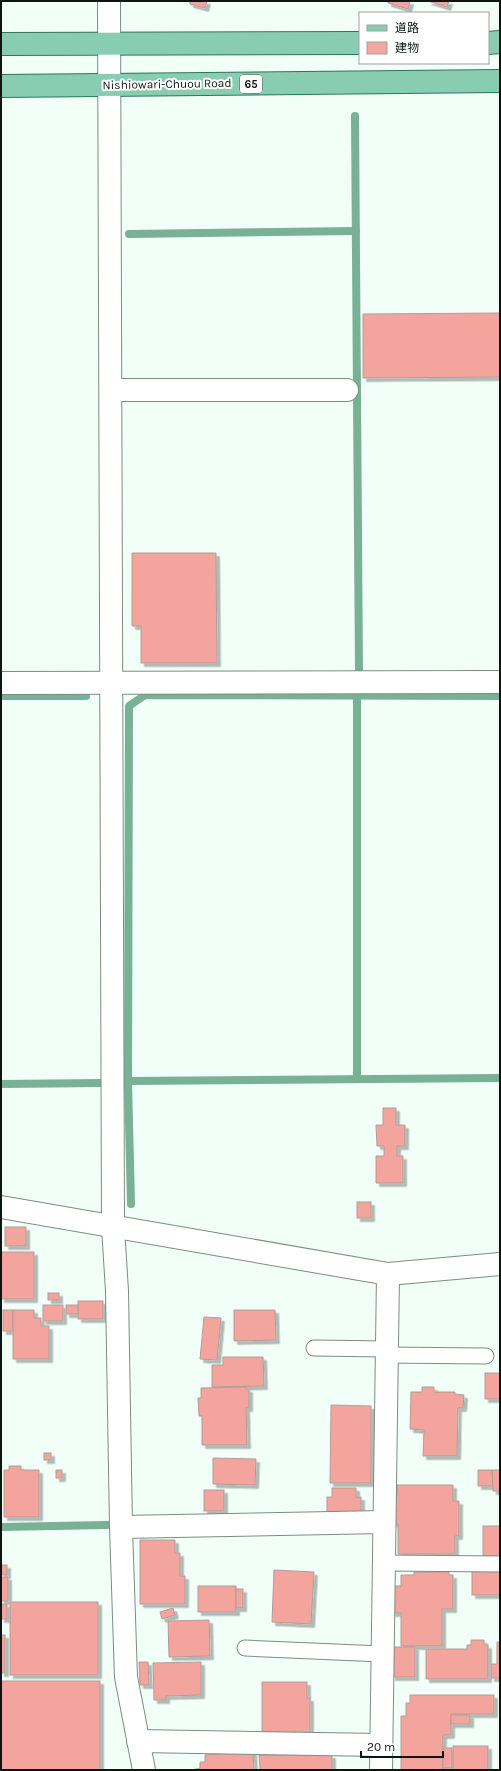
<svg xmlns="http://www.w3.org/2000/svg" width="501" height="1771" viewBox="0 0 501 1771" font-family="Karla,'Noto Sans JP',sans-serif">
  <style>
    .lines { fill: none; stroke-linecap: round; stroke-linejoin: round }
    .stream { stroke: #78b196; stroke-width: 8 }
    .building { fill: #f2a49d; stroke: #b29c99; filter: url(#shadow) }
    .lane-casing { stroke: #7a8d83; stroke-width: 17 }
    .street-casing { stroke: #7a8d83; stroke-width: 24 }
    .primary-casing { stroke: #2a7758; stroke-width: 24 }
    .lane { stroke: #fff; stroke-width: 15 }
    .street { stroke: #fff; stroke-width: 22 }
    .primary { stroke: #88cdb2; stroke-width: 22 }
    .labels { text-anchor: middle; stroke-width: 4; stroke-linejoin: round; paint-order: stroke }
    .shield { fill: #fff; stroke: #565b58; stroke-width: 1 }
    .shield-label { font-size: 11px; font-weight: bold; fill: #0d1511 }
    .street-label { font-size: 12px; fill: #0d1511; stroke: #fff }
  </style>
  <defs>
    <filter id="shadow"><feDropShadow dx="3.5" dy="3.5" stdDeviation="0" flood-color="#0004"/></filter>
  </defs>
  <rect width="100%" height="100%" fill="#f2fff8"/>
  <g class="lines">
    <g class="stream">
      <polyline points="355,116 359,673"/>
      <polyline points="129,234 356,231"/>
      <polyline points="1,696 86,696"/>
      <polyline points="357,696 357,1079"/>
      <polyline points="128,1081 500,1078"/>
      <polyline points="1,1084 102,1083"/>
      <polyline points="131,1204 128,1081 129,706 145,695 500,696"/>
      <polyline points="1,1527 107,1525"/>
    </g>
  </g>
  <g class="building">
    <polygon points="187,1 207,1 205,8 190,4 190,2"/>
    <polygon points="388,1 410,1 408,9 388,3"/>
    <polygon points="428,1 449,1 447,7"/>
    <polygon points="500,313 500,377 363,378 363,314"/>
    <polygon points="132,553 216,553 217,663 141,663 141,626 132,626"/>
    <polygon points="383,1108 396,1108 396,1125 405,1125 405,1146 397,1146 397,1156 403,1156 403,1183 376,1183 376,1156 384,1156 384,1146 377,1146 376,1125 383,1125"/>
    <rect x="357" y="1202" width="14" height="16"/>
    <rect x="5" y="1227" width="21" height="19"/>
    <rect x="1" y="1252" width="33" height="47"/>
    <rect x="48" y="1293" width="11" height="7"/>
    <rect x="78" y="1301" width="25" height="18"/>
    <rect x="43" y="1305" width="20" height="16"/>
    <rect x="66" y="1305" width="12" height="9"/>
    <rect x="3" y="1310" width="10" height="21"/>
    <polygon points="13,1310 34,1310 34,1318 41,1318 41,1326 49,1326 49,1359 13,1359"/>
    <polygon points="234,1310 275,1310 276,1340 234,1341"/>
    <polygon points="204,1317 221,1318 217,1360 200,1359"/>
    <polygon points="223,1357 263,1357 264,1386 212,1387 212,1365 223,1365"/>
    <rect x="485" y="1373" width="15" height="26"/>
    <polygon points="246,1387 246,1389 249,1389 249,1408 246,1408 247,1445 202,1445 202,1416 199,1416 198,1398 201,1398 201,1388"/>
    <polygon points="422,1387 434,1387 434,1392 455,1392 455,1394 464,1395 463,1408 458,1408 457,1456 423,1456 424,1430 410,1429 411,1392 422,1392"/>
    <polygon points="331,1405 371,1406 371,1483 330,1483"/>
    <rect x="44" y="1453" width="7" height="7"/>
    <polygon points="213,1458 256,1459 255,1485 213,1484"/>
    <polygon points="9,1466 21,1466 21,1470 39,1470 39,1517 4,1517 4,1470 9,1470"/>
    <rect x="56" y="1470" width="6" height="8"/>
    <polygon points="478,1470 492,1470 493,1486 478,1486"/>
    <polygon points="492,1470 500,1470 500,1491 493,1491"/>
    <polygon points="397,1485 453,1485 453,1501 459,1501 459,1536 455,1536 455,1554 398,1554 398,1524 393,1524 393,1495 397,1495"/>
    <polygon points="332,1488 356,1488 356,1497 361,1497 361,1516 327,1516 327,1497 332,1497"/>
    <rect x="204" y="1490" width="20" height="21"/>
    <rect x="483" y="1526" width="17" height="31"/>
    <polygon points="140,1540 175,1540 175,1553 180,1553 180,1576 185,1576 185,1604 140,1604"/>
    <rect x="1" y="1565" width="6" height="10"/>
    <polygon points="274,1570 314,1572 311,1624 272,1622"/>
    <rect x="472" y="1571" width="28" height="24"/>
    <polygon points="414,1572 449,1572 449,1575 453,1575 453,1609 442,1609 442,1646 401,1646 401,1613 392,1613 392,1586 401,1586 401,1575 414,1575"/>
    <rect x="1" y="1577" width="7" height="24"/>
    <rect x="198" y="1586" width="38" height="26"/>
    <rect x="236" y="1589" width="7" height="19"/>
    <rect x="10" y="1602" width="88" height="73"/>
    <rect x="1" y="1604" width="6" height="15"/>
    <polygon points="173,1608 175,1615 162,1619 160,1612"/>
    <polygon points="209,1620 210,1656 169,1657 168,1621"/>
    <rect x="1" y="1635" width="4" height="38"/>
    <polygon points="500,1635 500,1678 491,1678 491,1664 497,1664 497,1642 500,1642"/>
    <polygon points="471,1640 484,1640 484,1645 488,1645 488,1679 426,1679 426,1649 467,1649 467,1645 471,1645"/>
    <rect x="392" y="1647" width="23" height="30"/>
    <polygon points="139,1662 148,1662 149,1685 140,1685"/>
    <polygon points="201,1662 201,1695 166,1696 166,1700 154,1700 153,1663"/>
    <rect x="1" y="1681" width="99" height="89"/>
    <polygon points="262,1682 307,1682 307,1698 310,1698 310,1735 262,1735"/>
    <polygon points="410,1695 494,1695 494,1714 451,1714 451,1735 443,1735 443,1770 401,1770 401,1716 406,1716 406,1703 410,1703"/>
    <rect x="451" y="1715" width="19" height="9"/>
    <rect x="453" y="1746" width="35" height="24"/>
    <rect x="443" y="1748" width="9" height="20"/>
    <polygon points="253,1751 254,1770 192,1770 200,1768 200,1762 205,1762 205,1755"/>
    <polygon points="283,1752 332,1755 332,1770 260,1770 259,1755 283,1755"/>
  </g>
  <g class="lines">
    <defs>
      <g id="lane">
        <polyline points="314,1348 387,1349"/>
        <polyline points="386,1355 486,1356"/>
        <polyline points="384,1563 500,1564"/>
        <polyline points="245,1648 382,1654"/>
      </g>
      <g id="street">
        <polyline points="109,1 113,1227 117,1291 121,1527 126,1677 144,1770"/>
        <polyline points="111,390 347,390"/>
        <polyline points="1,683 500,682"/>
        <polyline points="1,1207 388,1274 500,1264"/>
        <polyline points="121,1527 384,1522"/>
        <polyline points="138,1741 381,1745"/>
        <polyline points="381,1770 388,1274"/>
      </g>
      <g id="primary">
        <polyline points="488,43 500,42"/>
        <polyline points="1,44 360,43"/>
        <polyline points="1,86 500,81"/>
      </g>
    </defs>
    <use href="#lane" class="lane-casing"/>
    <use href="#street" class="street-casing"/>
    <use href="#primary" class="primary-casing"/>
    <use href="#lane" class="lane"/>
    <use href="#street" class="street"/>
    <use href="#primary" class="primary"/>
  </g>
  <g class="labels">
    <rect class="shield" x="240" y="75" width="22" height="18" rx="3"/>
    <g class="shield-label">
      <text x="251" y="88">65</text>
    </g>
    <g class="street-label">
      <text transform="translate(167 84) rotate(-1)" y="4">Nishiowari-Chuou Road</text>
    </g>
  </g>
  <rect width="501" height="1771" fill="none" stroke="#0d1511" stroke-width="4"/>
  <rect x="359" y="12" width="130" height="52" fill="#ffffff" stroke="#9ea1a0"/>
  <rect x="367" y="25" width="20" height="6" fill="#88cdb2" stroke="#9ea1a0"/>
  <text x="395" y="32" font-size="12" fill="#0d1511">道路</text>
  <rect x="367" y="42" width="20" height="12" fill="#f2a49d" stroke="#9ea1a0"/>
  <text x="395" y="52" font-size="12" fill="#0d1511">建物</text>
  <path d="M361 1751v6h82v-6" fill="none" stroke="#0d1511" stroke-width="2"/>
  <text x="367" y="1751" font-size="12" fill="#0d1511" stroke="#ffffff" stroke-width="3" paint-order="stroke">20 m</text>
</svg>
